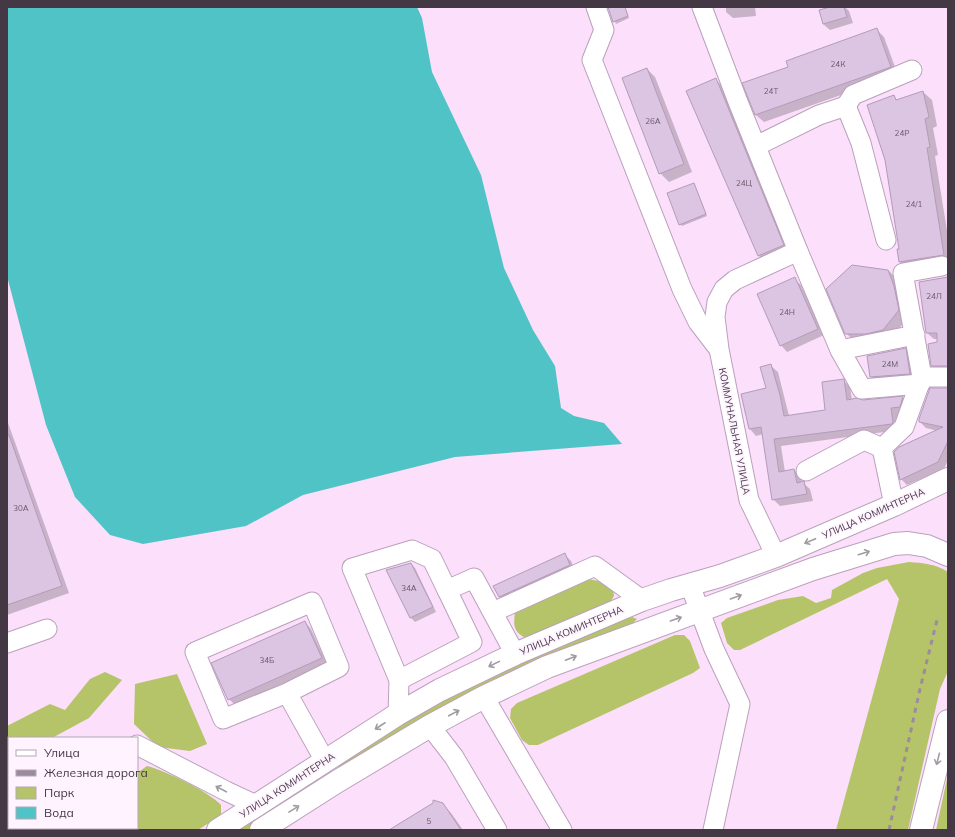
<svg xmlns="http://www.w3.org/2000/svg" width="955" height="837" viewBox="0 0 955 837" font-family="Mulish,sans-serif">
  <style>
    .green { fill: #b5c468 }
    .water { fill: #50c3c6 }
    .shadow { fill: #0003 }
    .building { fill: #dcc4e3; stroke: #b39cb9 }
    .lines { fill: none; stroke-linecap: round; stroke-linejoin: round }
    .minor-casing { stroke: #bba0bb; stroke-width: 21 }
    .major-casing { stroke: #bba0bb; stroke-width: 24 }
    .minor { stroke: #fff; stroke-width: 19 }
    .major { stroke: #fff; stroke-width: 22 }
    .rail { stroke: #9e8a9e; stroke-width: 3; stroke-dasharray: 5 5; stroke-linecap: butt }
    .oneway { stroke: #a19ca1 }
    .labels { text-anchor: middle; stroke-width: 3.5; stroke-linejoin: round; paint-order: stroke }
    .number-label { font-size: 8px; fill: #695b6b }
    .street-label { font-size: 10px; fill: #433843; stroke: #fef3fe }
  </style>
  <rect width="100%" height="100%" fill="#fbdffb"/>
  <g class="green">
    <path d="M909,562C923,563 936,564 948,572V671L940,689L908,830H836L899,599L887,579L740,650H734L727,643L721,623L727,618L778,600L803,596L816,603L831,598L832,590L863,573L877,568Z"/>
    <path d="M589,579L602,582L613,589L614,596L611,601L528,639C514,633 513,627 515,612Z"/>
    <polygon points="632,617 637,619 632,624 341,769 337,765 405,721 449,698 501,671 622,620"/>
    <polygon points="675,635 684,635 690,641 700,668 693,673 538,745 529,745 522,740 510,718 511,709 517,703"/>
    <polygon points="105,672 122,680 89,718 52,738 9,738 9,745 7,726 50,704 65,710 90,679"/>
    <polygon points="177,674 207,744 190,751 158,747 134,724 135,684"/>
    <path d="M147,766C166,771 208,791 221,805V815L198,830H71L70,828H137V773Z"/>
    <polygon points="948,774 948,830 936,830"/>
    <polygon points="317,778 320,781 316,786 248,830 234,830"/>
  </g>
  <polygon class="water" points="7,7 417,7 422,18 432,72 481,175 504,268 533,330 555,366 561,408 574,416 604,423 622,444 455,457 303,495 246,526 143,544 110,535 75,497 46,425 7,276"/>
  <g class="shadow">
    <polygon points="609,7 625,7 629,18 616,24"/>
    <polygon points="726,7 755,7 756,16 733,18 726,12"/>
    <polygon points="834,7 845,7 849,11 853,23 830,30 823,24"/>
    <polygon points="876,29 884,37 898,75 764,122 756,115 789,67"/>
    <polygon points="647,69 655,77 692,172 669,182 660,173"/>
    <polygon points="716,80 724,88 792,254 768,264 759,256 688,92"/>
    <polygon points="923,92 932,100 937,126 933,128 938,155 935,156 948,237 948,264 909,270 900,262 894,97 897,100"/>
    <polygon points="694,184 707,216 682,226 680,224"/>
    <polygon points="888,270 897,279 907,319 891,338 855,342 846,333"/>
    <polygon points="948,278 948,372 939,372 932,366 938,343 938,339 934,339 927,333"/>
    <polygon points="794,279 801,285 824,335 787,352 781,345"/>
    <polygon points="905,349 912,356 916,380 878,383 871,377"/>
    <polygon points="771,366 778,372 789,416 827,411 843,380 850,387 852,400 863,401 903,398 910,404 906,413 898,414 900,429 899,430 781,446 785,472 794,470 801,477 802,483 803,483 810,489 813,501 780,506 773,499 763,434 756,436 750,429 767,389"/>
    <polygon points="948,389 948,460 944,469 907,485 901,479 938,431 926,428 920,422"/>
    <polygon points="7,420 69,593 7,615"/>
    <polygon points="565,555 571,561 576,572 506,603 499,597 495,586"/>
    <polygon points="411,564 415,568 436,612 415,622 411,618 388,570"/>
    <polygon points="305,622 311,629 327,664 235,705 229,699"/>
    <polygon points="442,804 451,813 463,830 391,830"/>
  </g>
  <g class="building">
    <polygon points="608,7 625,7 628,16 613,22"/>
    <polygon points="830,7 844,7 847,17 823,24 819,10"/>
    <polygon points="877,28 891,67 755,115 742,83 788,67 786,61"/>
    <polygon points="647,68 684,164 659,174 622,78"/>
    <polygon points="716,78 784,245 758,256 686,91"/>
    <polygon points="923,91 929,117 925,119 930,147 927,148 944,255 899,262 897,249 899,249 885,160 867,105 894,95 896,100"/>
    <polygon points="694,183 706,214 679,225 667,193"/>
    <polygon points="852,265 888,270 894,286 899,310 883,330 866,334 845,334 826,289"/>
    <polygon points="795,277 818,329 780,346 757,294"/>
    <polygon points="948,277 948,366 931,366 928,344 937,342 937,333 926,333 919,282"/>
    <polygon points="906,348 910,374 870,377 867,356"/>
    <polygon points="771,364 780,395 784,416 825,410 822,382 844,379 847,400 857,398 863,400 903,396 900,407 891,408 893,422 892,424 774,439 779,472 794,469 797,483 804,481 807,494 772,500 761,427 749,429 741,394 766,388 760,367"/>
    <polygon points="930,388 948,388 948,441 938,462 900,480 894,452 899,447 943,427 919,422 919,419"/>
    <polygon points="7,435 9,435 62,586 7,605"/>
    <polygon points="565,553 570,565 499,597 493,586"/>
    <polygon points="411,563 433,607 410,618 386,570"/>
    <polygon points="305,621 322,658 228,700 211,663"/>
    <polygon points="433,800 443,803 461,830 389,830 433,803"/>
  </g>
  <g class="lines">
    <defs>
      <g id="minor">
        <polyline points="596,7 604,30 592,60 682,289 698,322 718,348"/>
        <polyline points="702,7 738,102 798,251 735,280 724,289 717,302 715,317 719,349 749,500 776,556"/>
        <polyline points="846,106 853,95 912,70"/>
        <polyline points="756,146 819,115 846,106 861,143 886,240"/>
        <polyline points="798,251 840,350 862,389 920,384"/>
        <polyline points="840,350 915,335"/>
        <polyline points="922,377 948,377"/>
        <polyline points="806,471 864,440 882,448"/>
        <polyline points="894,505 882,448 904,427 922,377 903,273 942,266"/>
        <polyline points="690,585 714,649 740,704 713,830"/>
        <polyline points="493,612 595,566 642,600"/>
        <polyline points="7,643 47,629"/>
        <polyline points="399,680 352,568 412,550 432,559 447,590"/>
        <polyline points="287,693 339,667 312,602 195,652 223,719 287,693 325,761"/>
        <polyline points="484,697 562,830"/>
        <polyline points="398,714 399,680 472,642 447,590 474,578 515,654"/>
        <polyline points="430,726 454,757 497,830"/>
        <polyline points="137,745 226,791 256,805"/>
        <polyline points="67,828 68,830"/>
      </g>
      <g id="major">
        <polyline points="218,830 398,714 440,690 515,654 642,600 671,590 720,576 776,556 894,505 948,479"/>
        <polyline points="261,830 338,781 430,726 484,697 547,667 813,569 894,544 908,543 927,546 948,555"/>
        <polyline points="921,830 948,721"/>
      </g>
    </defs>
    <use href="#minor" class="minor-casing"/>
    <use href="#major" class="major-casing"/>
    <use href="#minor" class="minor"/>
    <use href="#major" class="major"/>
    <polyline class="rail" points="889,830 920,689 938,616"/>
  </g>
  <defs><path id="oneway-shaft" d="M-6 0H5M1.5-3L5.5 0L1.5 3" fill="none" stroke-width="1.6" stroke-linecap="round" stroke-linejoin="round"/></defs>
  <g class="oneway">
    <use href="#oneway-shaft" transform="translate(810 541) rotate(157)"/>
    <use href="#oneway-shaft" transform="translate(864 553) rotate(-17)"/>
    <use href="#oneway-shaft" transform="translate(736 597) rotate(-20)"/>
    <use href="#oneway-shaft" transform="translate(676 619) rotate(-19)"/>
    <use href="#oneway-shaft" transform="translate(571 658) rotate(-21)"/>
    <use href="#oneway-shaft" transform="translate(494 664) rotate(154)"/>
    <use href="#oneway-shaft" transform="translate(454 713) rotate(-28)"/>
    <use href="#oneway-shaft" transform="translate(380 726) rotate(147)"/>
    <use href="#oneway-shaft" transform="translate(938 759) rotate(104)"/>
    <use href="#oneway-shaft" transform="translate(221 789) rotate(-152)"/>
    <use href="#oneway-shaft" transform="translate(294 809) rotate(-32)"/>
  </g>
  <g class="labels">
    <g class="number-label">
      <text x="838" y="67">24К</text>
      <text x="771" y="94">24Т</text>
      <text x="653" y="124">26А</text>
      <text x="902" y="136">24Р</text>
      <text x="744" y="186">24Ц</text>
      <text x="914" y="207">24/1</text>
      <text x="934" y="299">24Л</text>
      <text x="787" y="315">24Н</text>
      <text x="890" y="367">24М</text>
      <text x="21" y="511">30А</text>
      <text x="409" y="591">34А</text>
      <text x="267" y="663">34Б</text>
      <text x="429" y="824">5</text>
    </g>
    <g class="street-label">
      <text transform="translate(735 431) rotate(79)" y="4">КОММУНАЛЬНАЯ УЛИЦА</text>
      <text transform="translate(873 513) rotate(-24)" y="4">УЛИЦА КОМИНТЕРНА</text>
      <text transform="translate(571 630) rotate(-23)" y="4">УЛИЦА КОМИНТЕРНА</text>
      <text transform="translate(287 785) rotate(-33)" y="4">УЛИЦА КОМИНТЕРНА</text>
    </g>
  </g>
  <rect width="955" height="837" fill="none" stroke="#433843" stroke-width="16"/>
  <rect x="8" y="737" width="130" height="92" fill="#fef3fe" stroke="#b3a8b3"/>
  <rect x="16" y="750" width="20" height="6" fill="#ffffff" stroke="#b3a8b3"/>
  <text x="44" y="757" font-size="12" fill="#433843">Улица</text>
  <rect x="16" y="770" width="20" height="6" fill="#9e8a9e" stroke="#b3a8b3"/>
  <text x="44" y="777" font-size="12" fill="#433843">Железная дорога</text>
  <rect x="16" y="787" width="20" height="12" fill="#b5c468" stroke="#b3a8b3"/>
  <text x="44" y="797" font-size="12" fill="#433843">Парк</text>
  <rect x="16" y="807" width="20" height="12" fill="#50c3c6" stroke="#b3a8b3"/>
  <text x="44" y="817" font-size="12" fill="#433843">Вода</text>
</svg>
